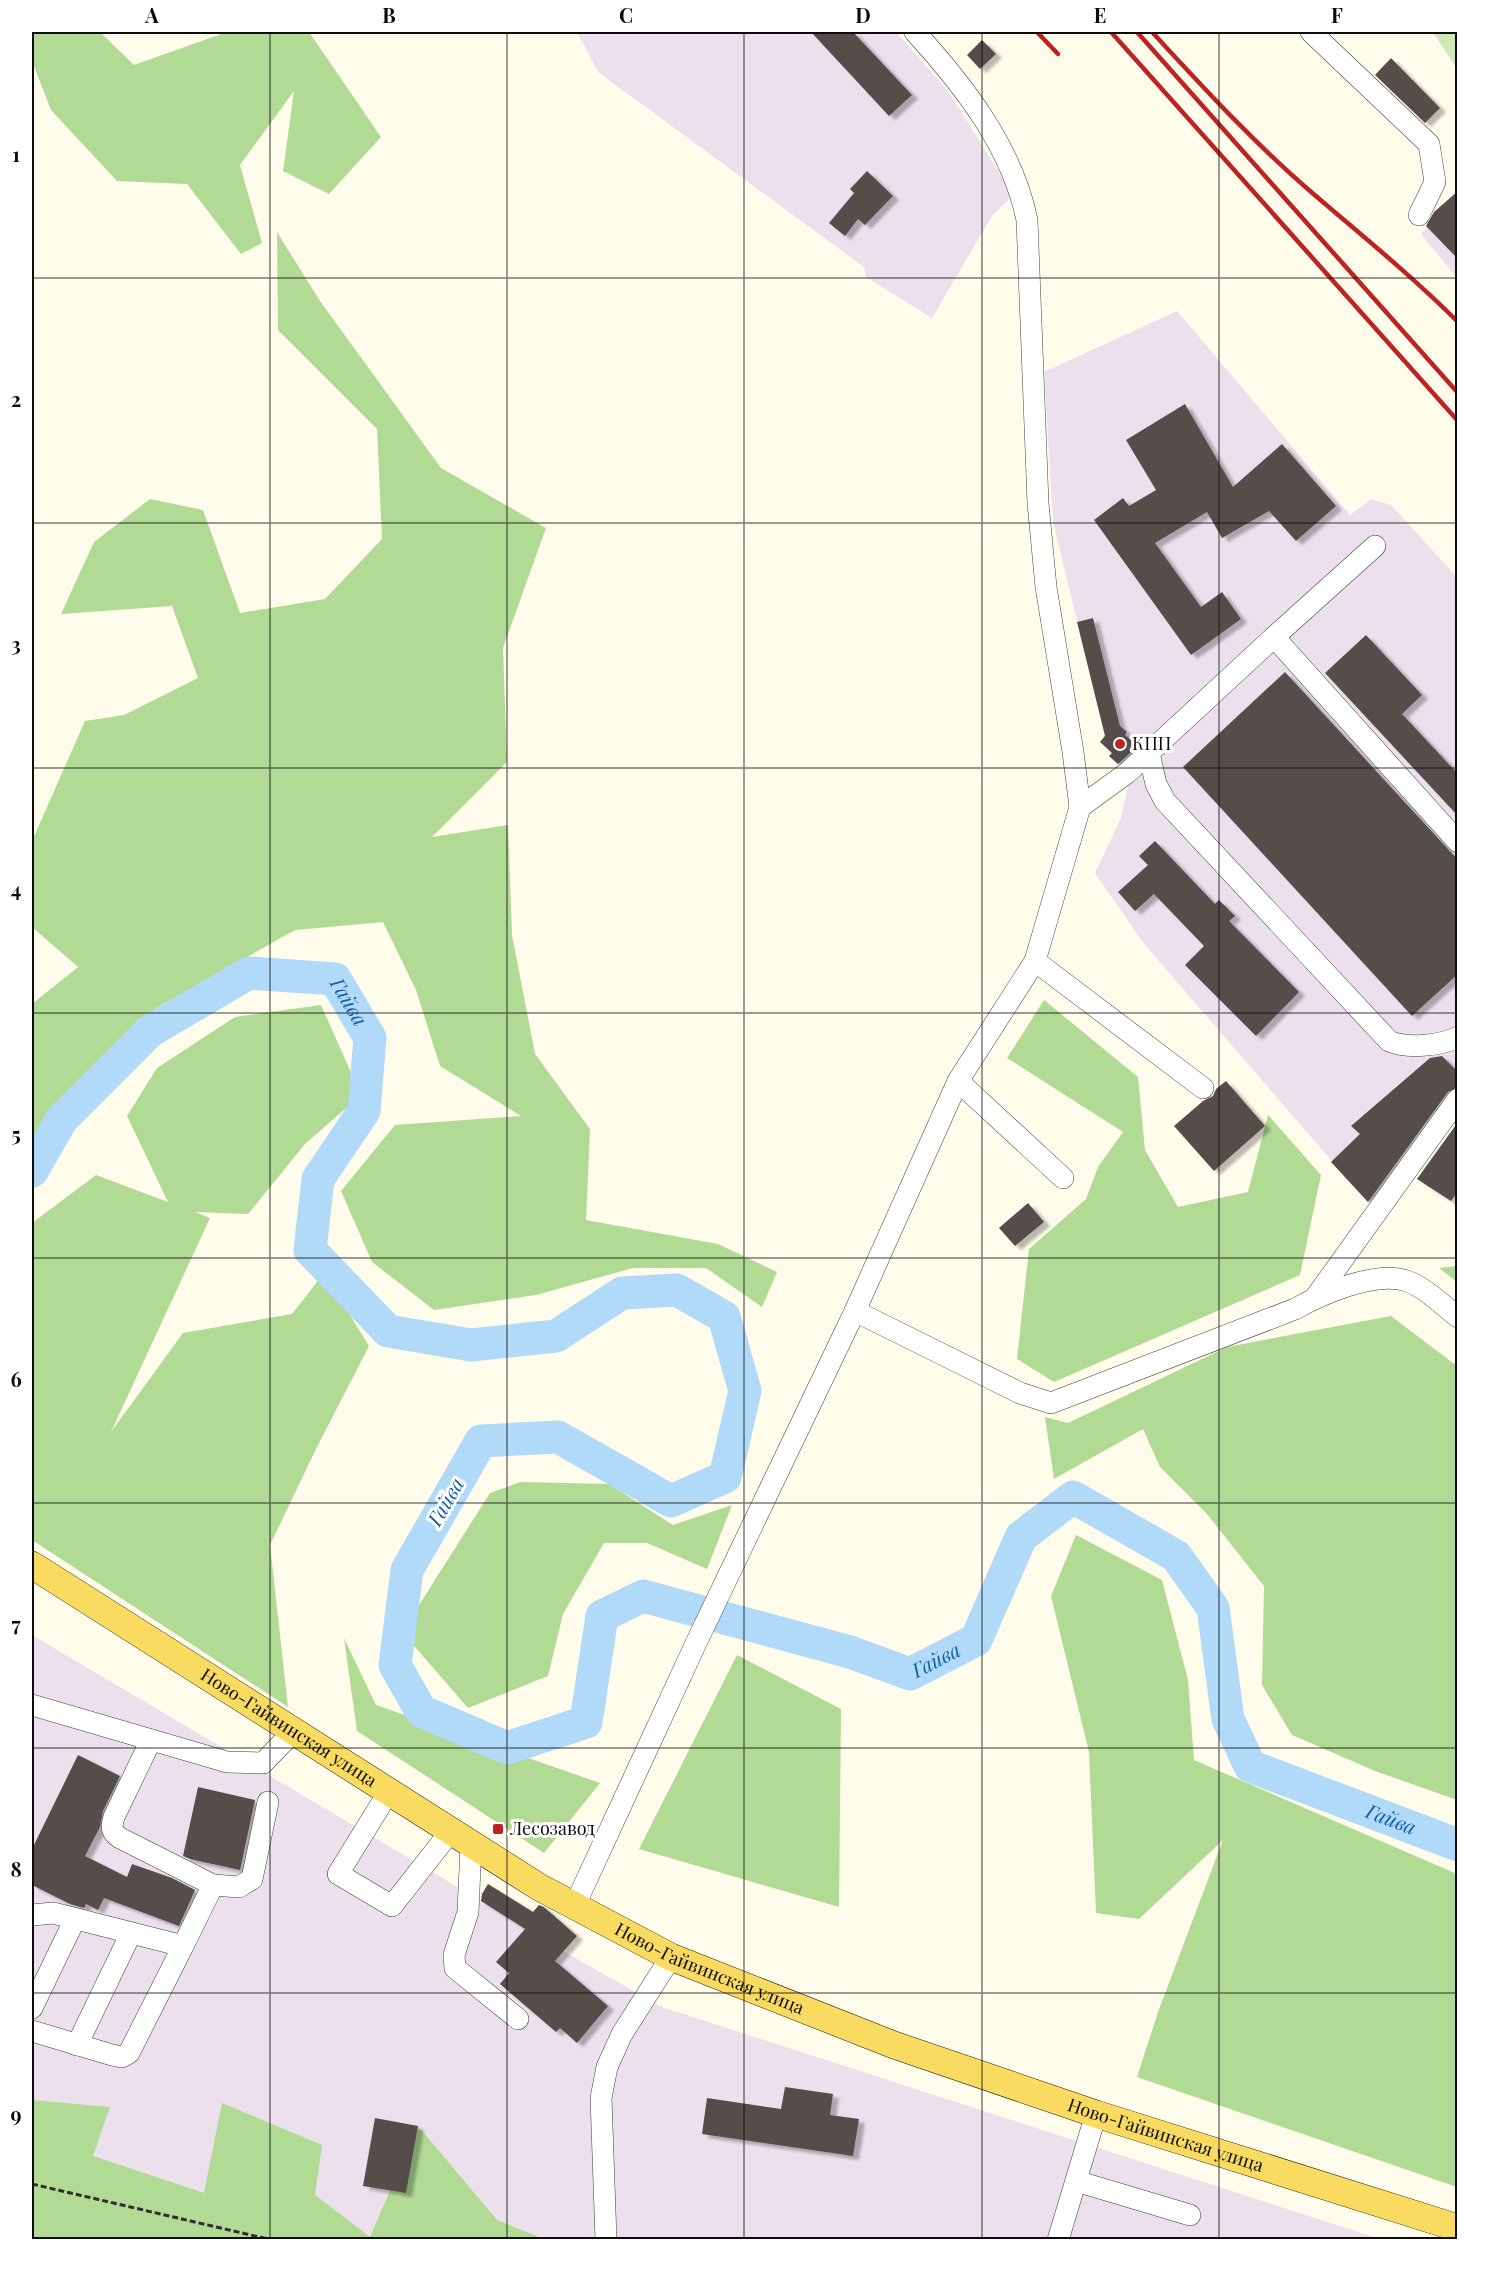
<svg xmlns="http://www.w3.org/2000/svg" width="1489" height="2271" viewBox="0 0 1489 2271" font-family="'Playfair Display',serif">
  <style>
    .industrial { fill: #ebe0ec }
    .green { fill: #cee9b5 }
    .forest { fill: #b1da94 }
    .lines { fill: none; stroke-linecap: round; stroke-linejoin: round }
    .river { stroke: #b0daf7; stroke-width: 33 }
    .building { fill: #554e49; filter: url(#shadow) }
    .minor-casing { stroke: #3f3f3f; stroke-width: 22 }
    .major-casing { stroke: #1d1d1d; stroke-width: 28 }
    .path { stroke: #2e2e2e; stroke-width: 3; stroke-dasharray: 6 3; stroke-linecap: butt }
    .minor { stroke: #fff; stroke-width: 21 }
    .major { stroke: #fadb61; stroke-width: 27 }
    .rail { stroke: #be2324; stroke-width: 4.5 }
    .grid { fill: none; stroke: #0c0c0c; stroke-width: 1.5; stroke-opacity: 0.55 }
    .poi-dot { fill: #be2324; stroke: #fff; stroke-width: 2 }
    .labels { text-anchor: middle; stroke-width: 6; stroke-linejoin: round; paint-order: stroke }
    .poi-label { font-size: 18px; fill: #0c0c0c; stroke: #fff; text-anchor: start }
    .street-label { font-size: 18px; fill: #0c0c0c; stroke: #fff }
    .water-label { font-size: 20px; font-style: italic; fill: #145ea0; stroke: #fff }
    .neatline { fill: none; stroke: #0c0c0c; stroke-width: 2 }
    .grid-label { font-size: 20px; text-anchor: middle; font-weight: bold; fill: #0c0c0c }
  </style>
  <defs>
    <filter id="shadow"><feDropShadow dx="6" dy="4" stdDeviation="1.5" flood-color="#0004"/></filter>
  </defs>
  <rect width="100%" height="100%" fill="#fffcec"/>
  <g class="industrial">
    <polygon points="577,32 896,32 949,92 1013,195 992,216 932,318 866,277 864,267 598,72"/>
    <polygon points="1457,193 1457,278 1421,234"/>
    <polygon points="1177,311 1350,515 1371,499 1391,505 1457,577 1457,1077 1369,1204 1145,945 1095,873 1121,818 1130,777 1109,756 1112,753 1100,742 1105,735 1053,522 1044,372"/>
    <polygon points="32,1635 478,1899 524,1929 662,2007 1380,2239 32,2240"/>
  </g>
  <polygon class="green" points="1433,32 1457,32 1457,69"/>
  <g class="forest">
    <polygon points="32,32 100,32 134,65 227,32 309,32 381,137 329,194 283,171 294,91 240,165 262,243 241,254 187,184 117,181 51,110 32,61"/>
    <polygon points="277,232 320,301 441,468 546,528 503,648 507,762 432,837 508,825 512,935 535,1054 590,1129 586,1220 718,1244 777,1272 762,1307 706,1268 633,1268 536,1295 434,1310 372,1262 341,1191 395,1125 521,1116 440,1066 416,990 383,922 295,930 156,1008 32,1138 32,1004 78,967 32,927 32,841 85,721 124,715 198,678 172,606 61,614 94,542 150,499 203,510 240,613 325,599 382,539 377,429 278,330"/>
    <polygon points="1044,1000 1138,1077 1145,1150 1178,1207 1248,1192 1268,1115 1321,1175 1300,1275 1054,1382 1017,1359 1029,1249 1086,1199 1098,1167 1123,1132 1007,1058"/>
    <polygon points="321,1005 361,1095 305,1144 248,1214 195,1212 210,1218 111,1432 183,1333 292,1314 324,1273 369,1346 316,1449 270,1545 288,1707 32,1540 32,1223 96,1175 168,1202 127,1116 157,1068 235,1017"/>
    <polygon points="1457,1266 1457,1282 1439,1268"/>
    <polygon points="1391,1316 1457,1366 1457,1800 1375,1771 1292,1735 1262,1685 1264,1586 1207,1514 1160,1467 1143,1429 1054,1479 1045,1417 1068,1423 1227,1347"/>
    <polygon points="520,1482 609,1484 673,1525 732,1505 707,1569 647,1543 604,1543 563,1614 548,1676 468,1708 402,1632 490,1493"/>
    <polygon points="1076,1535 1162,1580 1188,1680 1194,1760 1457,1874 1457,2187 1137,2077 1158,2012 1223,1840 1139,1919 1096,1913 1089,1752 1051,1596"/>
    <polygon points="344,1638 376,1705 600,1783 544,1853 357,1731"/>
    <polygon points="737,1655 841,1709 839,1907 639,1849"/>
    <polygon points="32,2100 110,2107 93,2156 204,2193 222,2103 322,2145 315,2195 370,2237 418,2126 497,2220 544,2239 32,2239"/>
  </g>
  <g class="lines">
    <path class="river" id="s1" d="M32,1171L62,1119L150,1031L249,973L335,979L370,1038L364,1111L318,1179L310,1250L388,1331L471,1345L556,1336L622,1293L677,1290L724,1317L745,1391L725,1477L671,1501L558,1437L481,1441L407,1570L395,1665L421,1711L507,1748L586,1722L602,1616L643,1596L850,1652L910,1674L976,1640L1021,1537L1073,1497L1176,1556L1213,1608L1228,1719L1250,1766L1458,1845"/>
  </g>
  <g class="building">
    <polygon points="811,32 853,32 912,95 889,116"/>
    <polygon points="982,40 996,54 980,69 967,55"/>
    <polygon points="1391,58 1440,108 1425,123 1375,75"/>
    <polygon points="867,171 893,196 865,225 858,219 845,236 829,223 854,193 850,189"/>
    <polygon points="1458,191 1458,259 1426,226 1434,212"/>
    <polygon points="1185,404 1233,487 1282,444 1336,506 1296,541 1269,511 1222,538 1207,512 1155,543 1201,607 1222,592 1241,619 1191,655 1094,520 1123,498 1129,506 1156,490 1126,440"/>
    <polygon points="1093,618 1120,726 1127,732 1125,735 1138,746 1118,764 1109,756 1112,753 1100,742 1105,736 1077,622"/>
    <polygon points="1366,635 1422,695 1402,714 1458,774 1458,816 1325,673"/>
    <polygon points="1285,672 1458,860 1458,974 1412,1016 1183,767"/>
    <polygon points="1155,841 1215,904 1219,900 1235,916 1229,921 1299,992 1256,1036 1185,965 1204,946 1154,894 1135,911 1118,892 1148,865 1139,856"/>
    <polygon points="1442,1056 1458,1072 1458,1087 1448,1092 1368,1202 1331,1162 1360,1134 1351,1126 1430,1058"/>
    <polygon points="1226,1081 1265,1126 1214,1171 1174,1126 1203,1101 1213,1096 1216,1089"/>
    <polygon points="1458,1122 1458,1191 1451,1201 1417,1179"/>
    <polygon points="1028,1203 1044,1222 1015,1246 999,1228"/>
    <polygon points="78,1755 120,1776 103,1811 100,1827 85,1856 127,1877 132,1864 172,1878 195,1890 179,1926 104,1898 98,1910 86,1904 84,1908 70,1904 32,1885 32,1849"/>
    <polygon points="198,1787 255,1800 240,1870 190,1859 183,1856"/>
    <polygon points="488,1884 533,1912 539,1905 544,1907 577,1936 555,1961 608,2006 577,2043 560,2028 556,2032 500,1984 509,1973 496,1962 525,1929 481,1901 482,1894"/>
    <polygon points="785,2087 833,2094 830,2115 859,2119 853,2156 702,2134 707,2098 781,2109"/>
    <polygon points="375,2118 418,2126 406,2193 363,2186"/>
  </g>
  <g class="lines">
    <defs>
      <g id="minor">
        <polyline points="1311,32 1429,144 1435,182 1419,215"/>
        <polyline points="1274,637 1375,546"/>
        <path d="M1149,753L1156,784L1165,801L1389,1041C1407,1049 1440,1046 1458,1037"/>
        <polyline points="1080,807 1127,773 1274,637 1458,842"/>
        <polyline points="1035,961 1203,1088"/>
        <polyline points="958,1081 1063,1178"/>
        <polyline points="1315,1298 1458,1099"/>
        <path d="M855,1311L1020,1393L1051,1403L1295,1309C1322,1294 1376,1270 1407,1281C1426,1288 1442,1305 1458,1317"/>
        <polyline points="32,1705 227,1762 263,1763 293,1732"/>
        <polyline points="388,1793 338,1874 392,1906 450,1832"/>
        <polyline points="471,1845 468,1912 454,1955 455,1968 518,2019"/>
        <polyline points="213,1885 239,1887 252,1879 268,1802"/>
        <path d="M574,1907L697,1641L855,1311L958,1081L1035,961L1080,807L1073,752L1046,587L1038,503L1027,220C1012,147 964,86 915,32"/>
        <path d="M32,1915L53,1913L183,1946L213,1885L120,1838C111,1832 111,1827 114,1817L151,1740"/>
        <polyline points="32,2008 75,1919"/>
        <polyline points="32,2031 112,2055 122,2057 129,2053 183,1946"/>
        <polyline points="77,2045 131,1933"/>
        <polyline points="1076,2181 1190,2215"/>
        <polyline points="606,2240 601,2098 607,2067 622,2034 671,1957"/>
        <polyline points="1058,2240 1096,2114"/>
      </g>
      <g id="major">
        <path id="s2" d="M32,1565L539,1887L671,1957L894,2045L1096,2114L1458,2228"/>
      </g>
    </defs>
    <use href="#minor" class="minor-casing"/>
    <use href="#major" class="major-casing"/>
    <polyline class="path" points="32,2184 272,2240"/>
    <use href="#minor" class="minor"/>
    <use href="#major" class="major"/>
    <g class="rail">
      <polyline points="1037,32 1058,54"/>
      <polyline points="1111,32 1458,421"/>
      <polyline points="1137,32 1458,393"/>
      <path d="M1152,32C1203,87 1253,142 1310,191C1360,234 1411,275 1458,322"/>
    </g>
  </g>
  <path class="grid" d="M270,32V2240M507,32V2240M744,32V2240M982,32V2240M1219,32V2240M32,278H1458M32,523H1458M32,768H1458M32,1013H1458M32,1258H1458M32,1503H1458M32,1748H1458M32,1993H1458"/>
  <g class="poi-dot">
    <circle cx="1120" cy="744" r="6"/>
    <rect x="492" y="1823" width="12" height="12" rx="3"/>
  </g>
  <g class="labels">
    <g class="poi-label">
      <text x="1132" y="750">КПП</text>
      <text x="510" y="1835">Лесозавод</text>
    </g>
    <g class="street-label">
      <text dy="6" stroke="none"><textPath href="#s2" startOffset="304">Ново-Гайвинская улица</textPath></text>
      <text dy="6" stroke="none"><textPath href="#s2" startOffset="790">Ново-Гайвинская улица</textPath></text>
      <text dy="6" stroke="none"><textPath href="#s2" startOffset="1276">Ново-Гайвинская улица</textPath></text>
    </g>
    <g class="water-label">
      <text dy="7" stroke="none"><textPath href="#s1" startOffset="412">Гайва</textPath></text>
      <text transform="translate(446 1502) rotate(-60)" y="7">Гайва</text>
      <text dy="7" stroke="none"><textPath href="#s1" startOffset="2517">Гайва</textPath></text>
      <text dy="7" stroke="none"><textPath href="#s1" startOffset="3237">Гайва</textPath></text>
    </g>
  </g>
  <rect width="1489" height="2271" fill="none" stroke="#ffffff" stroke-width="66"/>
  <rect x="33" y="33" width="1423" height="2205" class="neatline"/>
  <g class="grid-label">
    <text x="152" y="23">A</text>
    <text x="389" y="23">B</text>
    <text x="626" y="23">C</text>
    <text x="863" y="23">D</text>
    <text x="1100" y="23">E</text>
    <text x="1337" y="23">F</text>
    <text x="16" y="162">1</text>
    <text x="16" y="407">2</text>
    <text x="16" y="652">3</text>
    <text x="16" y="897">4</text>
    <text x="16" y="1142">5</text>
    <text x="16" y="1387">6</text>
    <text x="16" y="1632">7</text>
    <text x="16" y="1877">8</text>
    <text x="16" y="2122">9</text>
  </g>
</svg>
